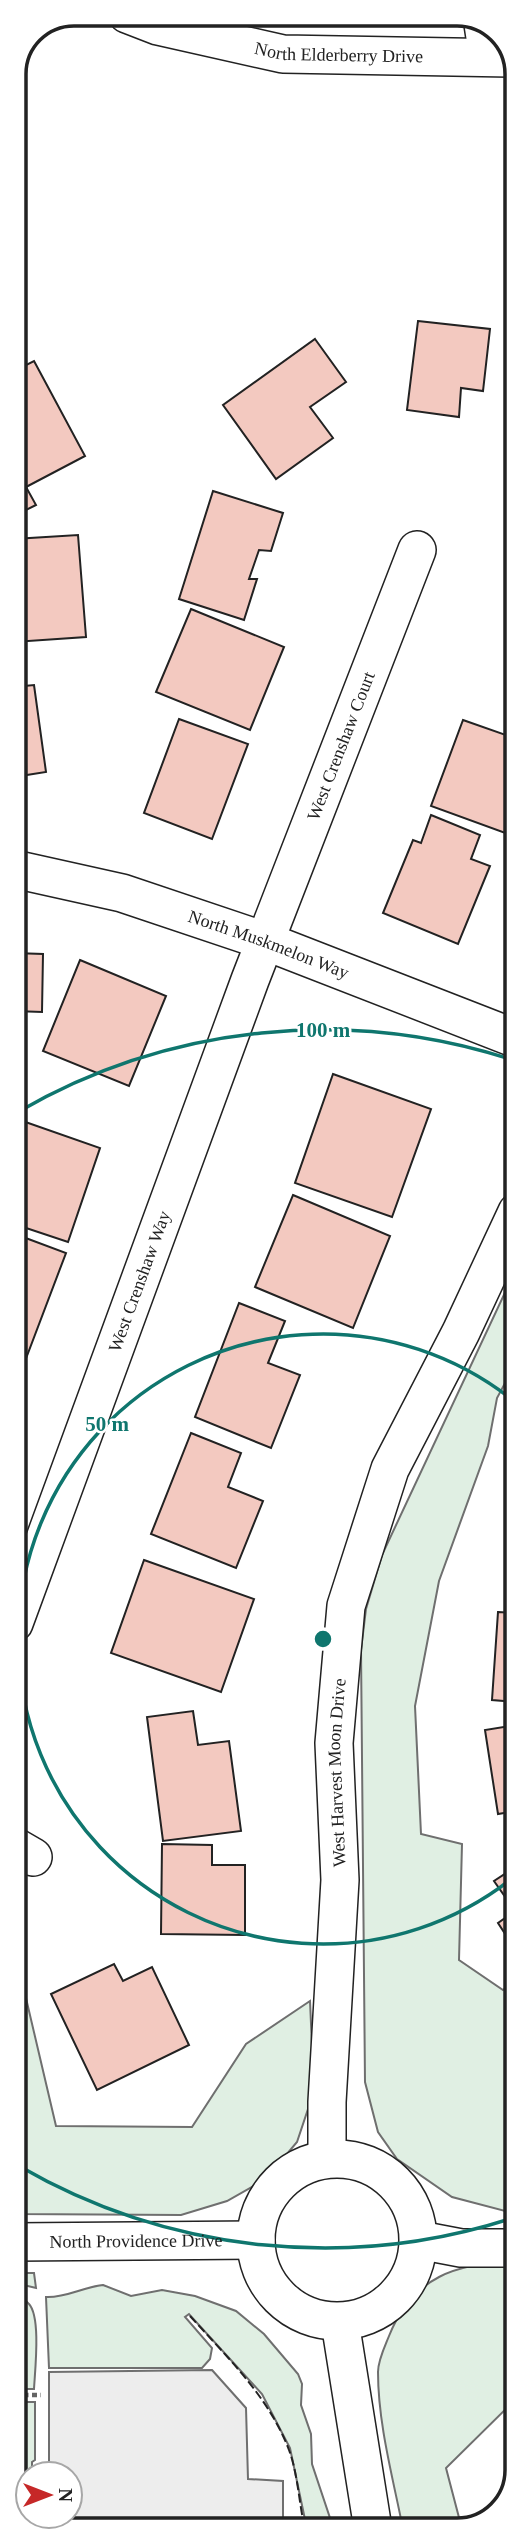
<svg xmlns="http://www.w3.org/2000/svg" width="531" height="2544" viewBox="0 0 531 2544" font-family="Georgia,serif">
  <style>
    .green { fill: #e0efe3; stroke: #6f6f6f; stroke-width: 2 }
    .parking { fill: #ededed; stroke: #6f6f6f; stroke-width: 2 }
    .building { fill: #f3c9c0; stroke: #222; stroke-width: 2 }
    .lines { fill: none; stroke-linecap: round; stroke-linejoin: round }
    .street-casing { stroke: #222; stroke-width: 40 }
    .path { stroke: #646464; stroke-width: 4.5; stroke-dasharray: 5 3.5; stroke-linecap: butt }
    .street { stroke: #fff; stroke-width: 37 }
    .fence { stroke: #222; stroke-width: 2; stroke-dasharray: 9 3.5; stroke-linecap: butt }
    .ring { fill: none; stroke: #0f766e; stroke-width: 3.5 }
    .labels { text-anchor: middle; stroke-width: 5; stroke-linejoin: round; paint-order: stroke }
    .street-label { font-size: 18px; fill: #222; stroke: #fff }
    .rim { fill: none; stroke: #222; stroke-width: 3.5 }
    .centre { fill: #0f766e; stroke: #fff; stroke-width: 3.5 }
    .ring-label { font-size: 21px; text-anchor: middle; font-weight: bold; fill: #0f766e; stroke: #fff; stroke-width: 5; stroke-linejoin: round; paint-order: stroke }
  </style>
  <rect width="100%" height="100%" fill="#fff"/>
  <g class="green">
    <polygon points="517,1267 517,1361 497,1398 488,1446 439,1581 415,1706 421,1834 462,1844 459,1960 503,1990 517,1979 517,2214 452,2197 397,2159 378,2132 365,2082 361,1650 366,1609 382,1555"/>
    <polygon points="14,1947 56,2126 192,2127 246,2044 310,2001 314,2091 297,2142 266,2179 227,2201 181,2215 15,2214"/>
    <path d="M517,2261V2398L446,2468L462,2529H403C393,2478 378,2424 378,2372C378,2360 385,2346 389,2336C413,2276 457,2263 517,2261Z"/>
    <polygon points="15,2273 34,2273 36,2288 15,2283"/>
    <path d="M103,2285L131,2296L162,2290L195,2296L236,2311L264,2334L298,2374L302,2384L301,2405L311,2434L312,2464L331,2521V2529H307L290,2448L262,2394L189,2314L185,2317L212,2348L210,2359L202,2368H49L46,2297C66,2298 83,2287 103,2285Z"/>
    <path d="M15,2296C20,2298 26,2300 29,2304C41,2317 35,2370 34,2389H15Z"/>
    <polygon points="15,2402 35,2402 35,2460 32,2462 32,2466 36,2469 36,2474 28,2474 28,2505 15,2478"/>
  </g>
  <polygon class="parking" points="212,2370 246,2408 248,2479 283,2481 283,2529 67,2530 49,2521 49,2516 70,2516 70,2474 49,2474 49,2372"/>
  <g class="building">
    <polygon points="418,321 490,329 483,391 461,388 459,417 407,410"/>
    <polygon points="315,339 346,382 310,407 333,438 276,479 223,405"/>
    <polygon points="34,361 85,456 26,487 36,505 14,516 14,371"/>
    <polygon points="517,402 517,427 506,408"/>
    <polygon points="213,491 283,513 271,551 259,550 249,579 257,579 244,620 179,599"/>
    <polygon points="78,535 86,637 14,642 14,539"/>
    <polygon points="191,609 284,647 250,730 156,692"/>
    <polygon points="34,685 46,772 14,777 14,687"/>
    <polygon points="179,719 248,744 212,839 144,813"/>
    <polygon points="463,720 517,739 517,810 508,834 431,806"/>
    <polygon points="431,815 480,835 471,859 490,866 458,944 383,913 413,840 421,843"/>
    <polygon points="14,953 43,954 42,1012 14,1011"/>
    <polygon points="80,960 166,996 129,1086 43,1051"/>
    <polygon points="333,1074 431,1109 392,1217 295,1183"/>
    <polygon points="14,1118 100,1148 68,1242 14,1224"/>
    <polygon points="293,1195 390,1236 353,1328 255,1287"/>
    <polygon points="23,1237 66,1253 22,1369 14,1366 14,1260"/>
    <polygon points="239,1303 285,1321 268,1363 300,1375 271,1448 195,1417"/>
    <polygon points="191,1433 241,1453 228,1487 263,1501 236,1568 151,1534"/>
    <polygon points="144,1560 254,1599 221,1692 111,1653"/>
    <polygon points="498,1612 517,1613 517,1702 492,1700"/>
    <polygon points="193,1711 198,1745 229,1741 241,1831 163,1841 147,1717"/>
    <polygon points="517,1725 517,1811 498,1814 485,1730"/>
    <polygon points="162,1844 212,1845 212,1865 245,1865 245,1935 161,1934"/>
    <polygon points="517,1866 517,1952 498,1923 515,1911 494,1881"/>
    <polygon points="114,1964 123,1981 152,1967 189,2045 97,2090 51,1994"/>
  </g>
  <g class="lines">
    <defs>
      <g id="street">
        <path id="s1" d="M127,14L158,26L283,54L512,58"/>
        <polyline points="483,24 488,57"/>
        <path id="s2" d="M14,869L122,893L265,941L517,1039"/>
        <path id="s3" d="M14,1623L250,980L417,550"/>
        <polyline points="14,1846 33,1857"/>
        <circle cx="337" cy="2240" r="81"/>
        <path id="s4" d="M327,2159V2102L340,1880L334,1743L346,1606L390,1469L461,1332L517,1212"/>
        <polyline points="419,2240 461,2248 517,2248"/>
        <path id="s5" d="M15,2242L256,2240"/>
        <polyline points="340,2322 373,2529"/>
      </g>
    </defs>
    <use href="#street" class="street-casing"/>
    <polyline class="path" points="15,2395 41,2395"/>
    <use href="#street" class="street"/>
    <path class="fence" d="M190,2316C227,2357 269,2397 289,2450C298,2474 299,2504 305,2529"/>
  </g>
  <g class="ring">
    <path d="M515 1876A305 305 0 1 1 515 1402"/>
    <path d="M516 2217A609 609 0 0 1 19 2166M18 1112A609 609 0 0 1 516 1061"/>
  </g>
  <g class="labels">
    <g class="street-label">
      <text dy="6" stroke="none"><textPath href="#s1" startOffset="217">North Elderberry Drive</textPath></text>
      <text dy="6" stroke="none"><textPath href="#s3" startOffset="936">West Crenshaw Court</textPath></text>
      <text dy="6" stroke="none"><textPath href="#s2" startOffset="266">North Muskmelon Way</textPath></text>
      <text dy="6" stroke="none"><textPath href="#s3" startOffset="364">West Crenshaw Way</textPath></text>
      <text dy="6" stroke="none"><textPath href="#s4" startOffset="387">West Harvest Moon Drive</textPath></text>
      <text dy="6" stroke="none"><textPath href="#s5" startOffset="121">North Providence Drive</textPath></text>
    </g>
  </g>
  <path d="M0 0H531V2544H0ZM74 26H457A48 48 0 0 1 505 74V2470A48 48 0 0 1 457 2518H74A48 48 0 0 1 26 2470V74A48 48 0 0 1 74 26Z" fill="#fff" fill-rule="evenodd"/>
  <path class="rim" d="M74 26H457A48 48 0 0 1 505 74V2470A48 48 0 0 1 457 2518H74A48 48 0 0 1 26 2470V74A48 48 0 0 1 74 26Z"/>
  <circle cx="323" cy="1639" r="10" class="centre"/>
  <g class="ring-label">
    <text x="323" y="1037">100 m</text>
    <text x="107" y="1431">50 m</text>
  </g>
  <g transform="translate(49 2495) rotate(90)"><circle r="33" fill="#ffffff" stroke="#a7a7a7" stroke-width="2"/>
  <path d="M0-5L12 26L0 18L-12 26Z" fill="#c62828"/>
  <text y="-10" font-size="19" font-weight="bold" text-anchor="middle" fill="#222222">N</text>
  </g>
</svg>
